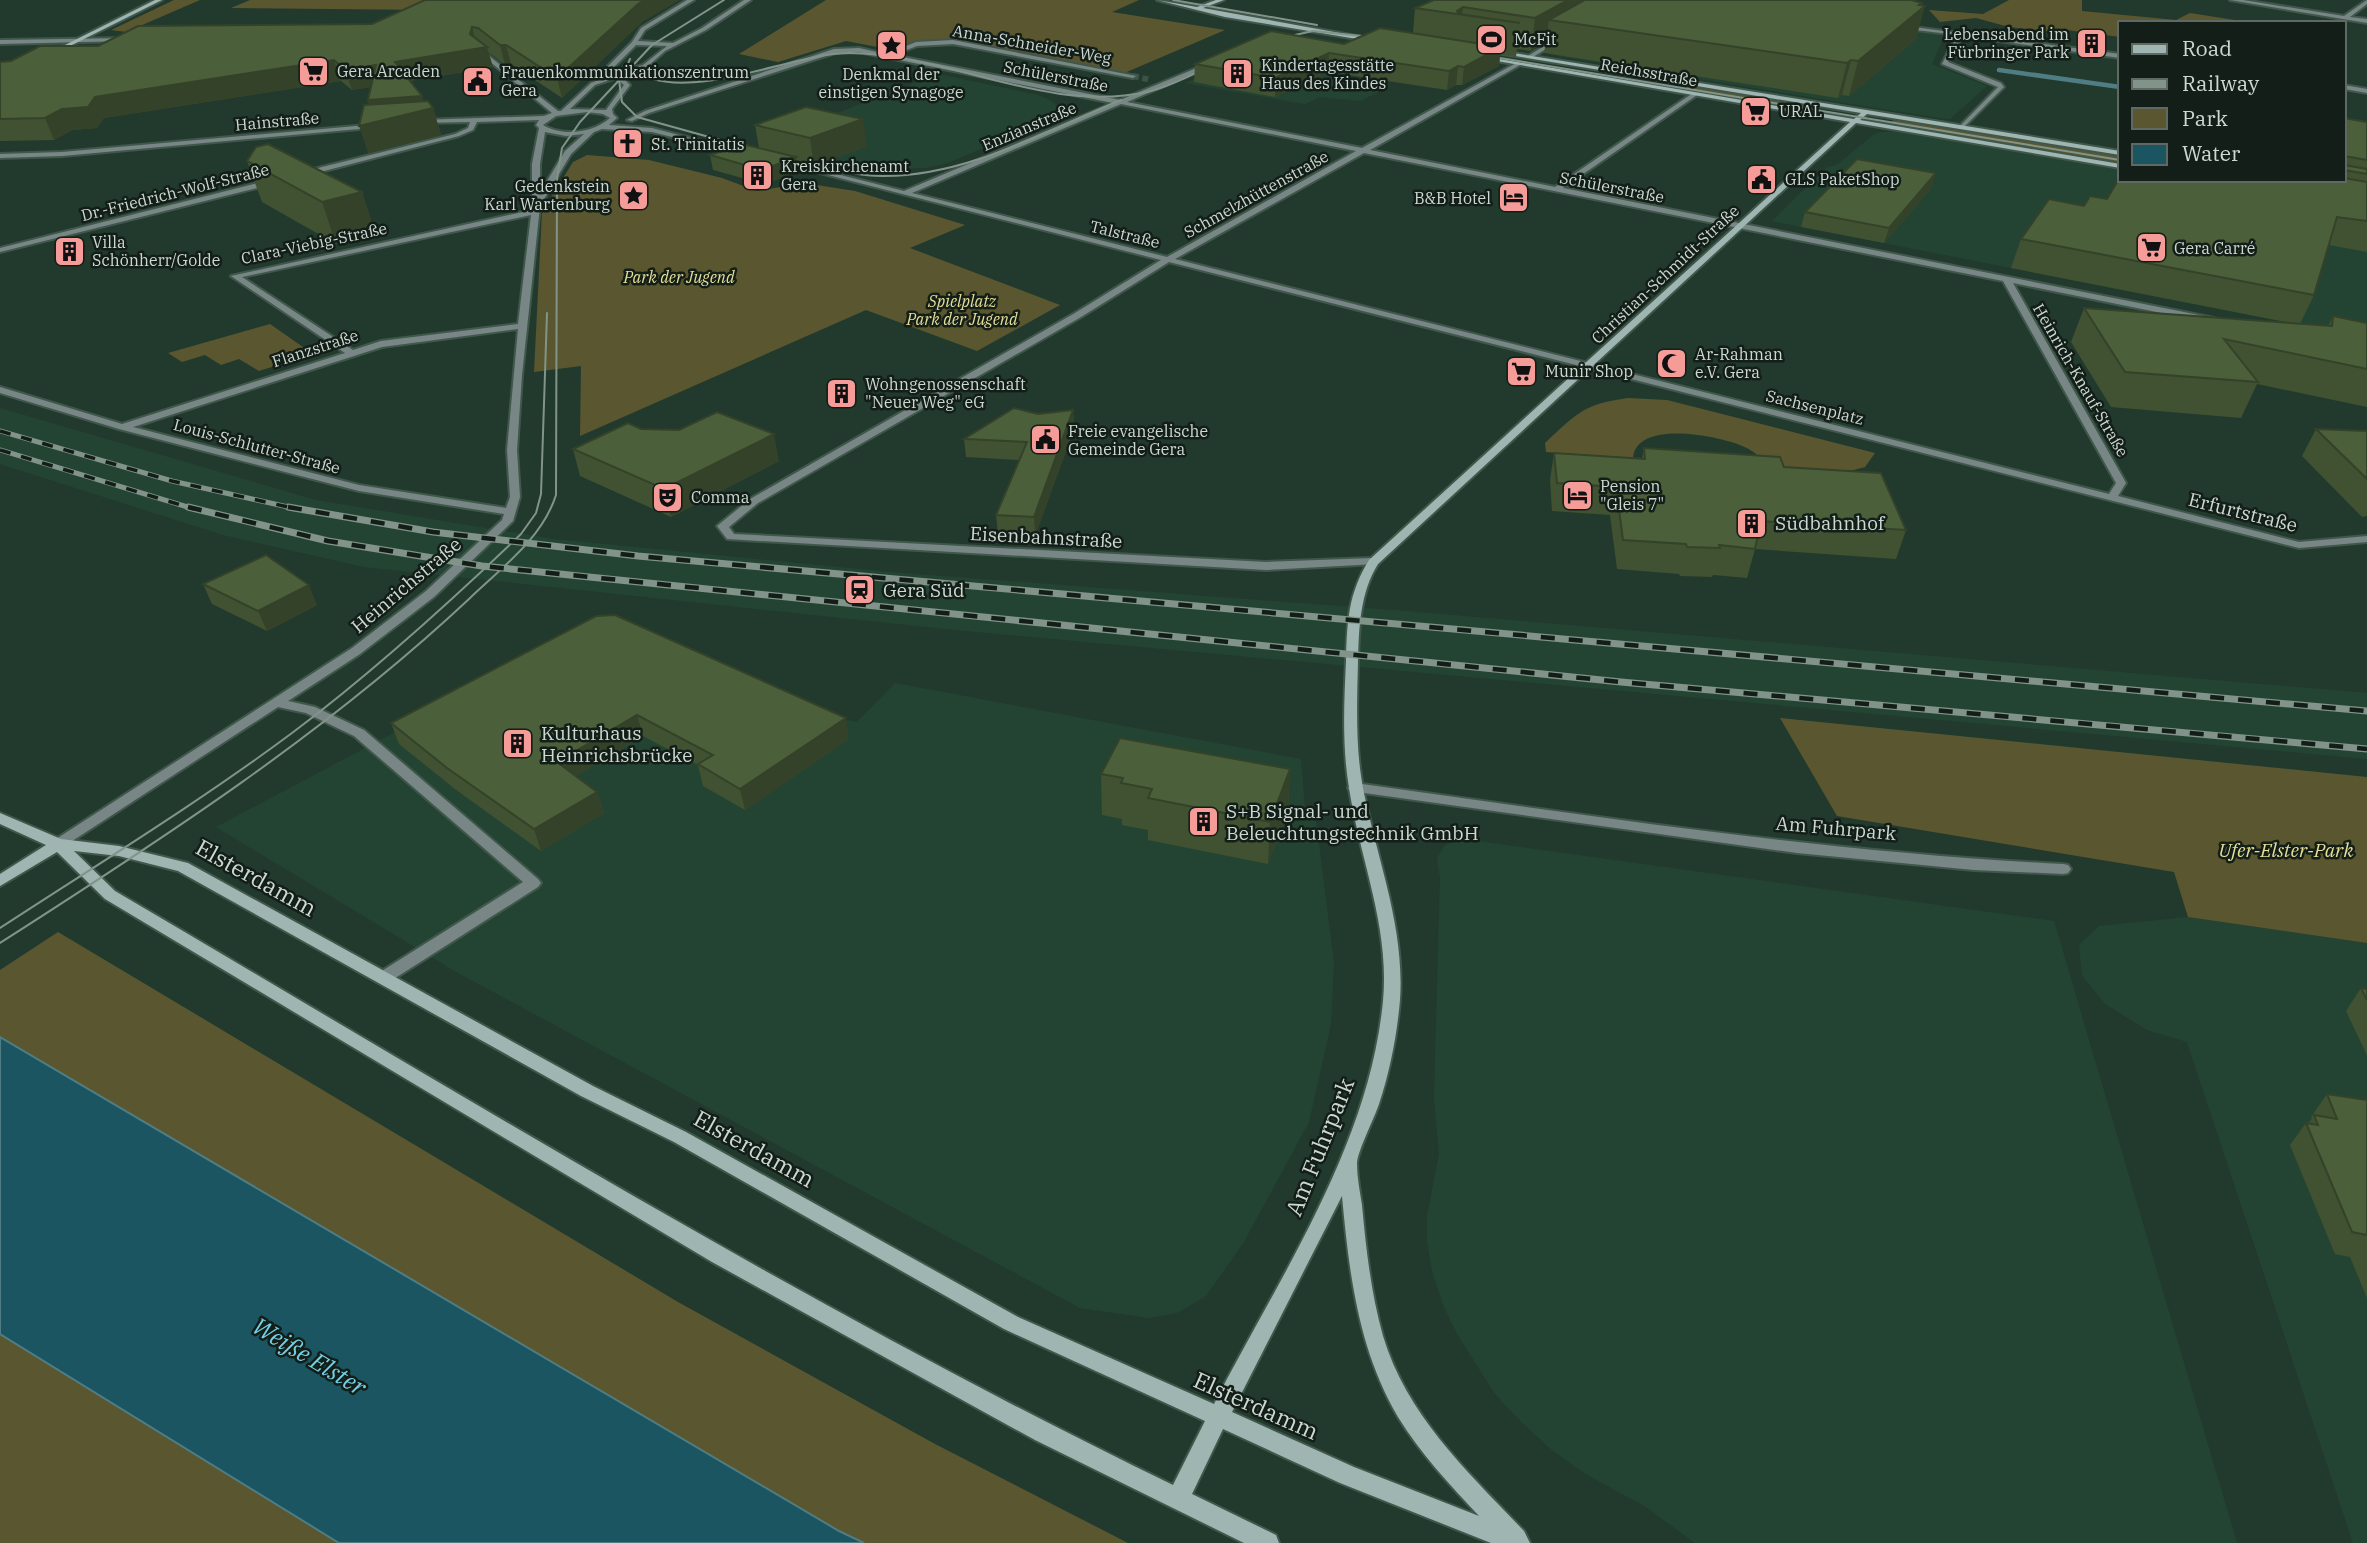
<svg xmlns="http://www.w3.org/2000/svg" width="2367" height="1543" viewBox="0 0 2367 1543" font-family="'IBM Plex Serif',serif">
  <style>
    .built { fill: #244433 }
    .green { fill: #5a5730 }
    .water { fill: #1a5561; stroke: #4f7d83; stroke-width: 2 }
    .lines { fill: none; stroke-linecap: round; stroke-linejoin: round }
    .stream { stroke: #4f7d83; stroke-width: 4.5 }
    .street-tunnel { stroke: #3b5246; stroke-width: 6; stroke-dasharray: 6 3.5; stroke-linecap: butt }
    .street-casing { stroke: #40574b; stroke-width: 4 }
    .secondary-casing { stroke: #40574b; stroke-width: 4 }
    .street { fill: #788785; fill-rule: evenodd }
    .secondary { fill: #9eb5b2; fill-rule: evenodd }
    .tram { stroke: #82948a; stroke-width: 2 }
    .rail-far1-casing { stroke: #82948a; stroke-width: 5 }
    .rail-casing { stroke: #82948a; stroke-width: 7 }
    .rail-far1 { stroke: #141e18; stroke-width: 3.5; stroke-dasharray: 11; stroke-linecap: butt }
    .rail { stroke: #141e18; stroke-width: 4.5; stroke-dasharray: 14; stroke-linecap: butt }
    .wall { fill: #405232 }
    .shaded-wall { fill: #344229 }
    .building { fill: #4b5f3a; stroke: #344229; stroke-width: 2 }
    .labels { text-anchor: middle; stroke-width: 5; stroke-linejoin: round; paint-order: stroke }
    .far-poi-label { font-size: 16px; fill: #cbd9d1; stroke: #141e18; text-anchor: start }
    .far-street-label { font-size: 16px; fill: #cbd9d1; stroke: #141e18 }
    .far-park-label { font-size: 16px; font-style: italic; fill: #e5df98; stroke: #141e18 }
    .street-label { font-size: 19px; fill: #cbd9d1; stroke: #141e18 }
    .poi-label { font-size: 19px; fill: #cbd9d1; stroke: #141e18; text-anchor: start }
    .park-label { font-size: 19px; font-style: italic; fill: #e5df98; stroke: #141e18 }
    .near-street-label { font-size: 23px; fill: #cbd9d1; stroke: #141e18 }
    .near-water-label { font-size: 24px; font-style: italic; fill: #75d0e5; stroke: #141e18 }
  </style>
  <rect width="100%" height="100%" fill="#223a2d"/>
  <g class="built">
    <polygon points="1658,0 1855,22 1944,36 1932,64 1987,86 1950,119 1945,119 1557,56"/>
    <polygon points="1269,46 1362,67 1343,78 1391,86 1360,101 1320,97 1305,104 1185,83"/>
    <polygon points="938,74 1038,95 1050,100 1057,106 1058,111 1055,117 948,163 925,168 859,168 773,147 855,118 837,113"/>
    <polygon points="1881,132 1896,132 2120,170 2120,180 2367,211 2367,338 1772,221 1826,168 1838,164 1873,135"/>
    <polygon points="0,408 316,500 553,539 889,572 1405,611 2367,693 2367,759 955,630 364,567 223,535 0,464"/>
    <polygon points="609,619 814,713 857,722 895,683 1301,759 1305,811 1315,813 1334,963 1331,1024 1309,1122 1244,1242 1206,1296 1177,1313 1149,1318 1080,1308 458,973 216,827"/>
    <polygon points="1463,839 2054,921 2237,1543 1695,1543 1646,1507 1584,1473 1552,1450 1521,1422 1495,1394 1457,1334 1444,1307 1432,1271 1427,1241 1427,1216 1439,1154 1434,1098 1440,878 1437,858 1445,845"/>
    <polygon points="2188,917 2367,943 2367,1543 2353,1543 2187,1042 2147,1030 2105,1004 2082,975 2079,945 2099,926"/>
  </g>
  <g class="green">
    <polygon points="174,0 200,0 126,32 111,30"/>
    <polygon points="250,0 452,0 433,10 231,8"/>
    <polygon points="826,0 1139,0 1112,12 1225,30 1122,74 1011,50 937,39 916,42 893,50 846,41 778,62 739,54"/>
    <polygon points="2009,0 2082,0 2082,11 2176,20 2190,13 2254,23 2120,23 2120,37 2059,29 2054,32 2009,27 1976,18 1940,22 1929,10 1983,14"/>
    <polygon points="1691,83 1822,105 1814,112 1680,90"/>
    <polygon points="1894,120 2120,155 2120,164 1878,122 1890,123"/>
    <polygon points="587,155 649,160 722,178 757,191 804,183 855,191 965,225 910,248 1060,305 977,351 866,310 580,436 581,366 534,372 542,212 573,162"/>
    <polygon points="270,324 313,354 259,371 239,359 221,365 205,355 182,362 168,353"/>
    <path d="M1628,398L1667,400L1875,453L1865,467L1846,472L1767,467C1761,458 1756,453 1747,448C1724,436 1636,418 1633,458L1546,452L1545,443C1577,413 1584,404 1628,398Z"/>
    <polygon points="1780,718 2367,777 2367,943 2188,917 2174,872 1837,816"/>
    <polygon points="58,932 678,1302 935,1444 1128,1543 864,1543 839,1531 0,1037 0,970"/>
    <polygon points="0,1334 291,1514 339,1543 0,1543"/>
  </g>
  <polygon class="water" points="0,1037 839,1531 864,1543 339,1543 0,1334"/>
  <g class="lines">
    <polyline class="stream" points="1999,70 2120,87"/>
    <polyline class="street-tunnel" points="1133,76 1151,80"/>
    <defs>
      <g id="street">
        <path d="M687,0H694L645,30L638,41L673,43L702,28L744,0H751L706,30L665,51L647,67L621,76L630,85L612,109L613,114L617,118L609,125L652,128L748,153L744,155L652,132L602,129L594,132L571,154L540,206L522,375L517,450L520,497L513,521L434,597L360,654L288,701L315,707L364,730L538,879L541,883L538,887L389,982H377L375,978L377,974L523,882L354,736L306,713L278,707L63,847H53L51,844L53,841L352,648L426,591L502,520L504,514L359,491L119,429L0,393V387L122,424L345,353L231,276L532,210V164L539,128L536,125L539,120L477,122L473,130L459,136L301,177L297,175L298,173L455,134L468,128L470,122L418,123L420,120L544,116L552,113L477,51L479,48L558,111H561L591,83L612,75L607,70L608,66L632,42L641,28ZM636,45L667,46L643,65L618,73L613,70L614,67ZM616,78L624,85L606,110L570,109L595,85ZM587,112L603,114L610,118C593,133 562,137 543,125L556,116ZM545,132L566,136L584,134L565,151L540,193V164ZM531,215L518,324L381,341L353,350L242,277ZM518,329L507,450L510,497L506,508L359,485L133,427L382,347Z"/>
        <polygon points="2230,0 2243,0 2344,16 2367,0 2367,4 2350,17 2367,19 2367,23"/>
        <polygon points="1898,25 2120,54 2120,58 1962,36 1948,62 2001,83 2004,87 1962,129 1960,126 1998,87 1942,64 1957,35 1900,28"/>
        <polygon points="129,38 127,41 0,44 0,40"/>
        <polygon points="1557,38 1562,39 1533,57 1528,56"/>
        <path d="M953,40L1136,76L1133,78L953,44L917,46L893,55L1120,100L1211,62L1213,65L1127,102L1362,148L1518,62L1520,65L1370,150L1555,187L1693,93H1697V95L1563,188L2214,318L2215,320L2211,323L2013,283L2126,483L2118,496L2299,542L2367,536V542L2299,548L1169,262L1081,317L758,503L729,527L734,534L1266,562L1373,558L1379,562L1377,564L1266,570L727,539L717,526L750,499L1075,313L1161,260L777,162L781,160L904,191L1113,103L859,52L835,53L649,113L632,121L627,120L645,111L834,49L859,48L886,54L916,42ZM1121,104L1356,151L1167,257L912,193ZM1364,153L2003,281L2116,483L2109,494L1175,259Z"/>
        <polygon points="2344,85 2367,89 2367,93 2344,89"/>
        <polygon points="379,124 381,127 62,156 0,158 0,154 62,152"/>
        <polygon points="274,179 278,181 277,183 0,252 0,248"/>
        <path d="M1355,783C1591,816 1825,852 2063,864L2068,865L2071,869L2068,873L2063,874L1974,870L1797,853L1350,791L1348,788Z"/>
      </g>
      <g id="secondary">
        <polygon points="155,0 162,0 52,55 47,54"/>
        <polygon points="1157,0 1197,7 1216,0 1224,0 1203,8 1378,40 1375,42 1225,17"/>
        <path d="M1495,50L2120,151V155L1867,114L1860,120L2120,164V168L1856,123L1378,564C1360,593 1359,627 1358,661C1357,704 1355,750 1364,793C1378,862 1405,928 1400,1000C1397,1035 1390,1071 1379,1104C1374,1119 1358,1150 1357,1163C1357,1177 1360,1192 1362,1205C1366,1249 1371,1293 1383,1336C1407,1416 1468,1472 1524,1531L1530,1543H1491L1340,1483L1223,1429L1192,1494L1276,1535L1279,1543H1244L1035,1440L712,1262L105,899L57,852L0,886V874L46,845L0,824V813L61,839L119,846L188,863L593,1086L686,1132L1018,1317L1214,1404C1279,1277 1369,1147 1383,1001C1390,927 1360,860 1349,788C1342,746 1344,703 1346,661C1347,622 1348,594 1369,560L1850,122L1479,58L1482,56L1854,119L1861,113L1497,53ZM74,851L119,856L178,871L581,1096L674,1142L1004,1329L1205,1421L1173,1485C809,1309 464,1096 115,891ZM1342,1196C1349,1272 1358,1349 1398,1417C1420,1453 1450,1485 1479,1516L1354,1467L1232,1412Z"/>
      </g>
    </defs>
    <use href="#street" class="street-casing"/>
    <use href="#secondary" class="secondary-casing"/>
    <use href="#street" class="street"/>
    <use href="#secondary" class="secondary"/>
    <g class="tram">
      <polyline points="1173,0 1317,25"/>
      <polyline points="1272,40 1313,31 1382,38"/>
      <polyline points="1482,55 2120,160"/>
      <path d="M630,59L627,66C679,110 789,53 849,53C950,54 1046,114 1147,92C1169,87 1190,75 1211,66"/>
      <polyline points="619,80 622,102 637,117 756,150"/>
      <path d="M797,160C825,166 853,176 882,176C966,177 1045,131 1121,100"/>
      <path d="M0,928C98,864 198,803 292,733C373,672 448,604 521,534L536,513L541,494L547,313"/>
      <path d="M0,943C164,838 326,733 469,599C501,568 542,539 556,495L557,179L562,148L580,122L652,45L724,0"/>
    </g>
    <defs>
      <g id="rail-far1">
        <polyline points="0,431 172,481 297,509"/>
        <polyline points="0,450 194,509"/>
      </g>
      <g id="rail">
        <polyline points="188,507 328,541 482,566 1621,682 2367,749"/>
        <polyline points="288,507 433,532 638,556 2367,711"/>
      </g>
    </defs>
    <use href="#rail-far1" class="rail-far1-casing"/>
    <use href="#rail" class="rail-casing"/>
    <use href="#rail-far1" class="rail-far1"/>
    <use href="#rail" class="rail"/>
  </g>
  <g class="wall">
    <polygon points="1434,0 1922,3 1916,39 1849,96 1842,95 1838,98 1544,53 1546,42 1531,51 1517,49 1516,57 1500,54 1499,66 1462,85 1456,85 1447,90 1328,72 1275,97 1194,82 1195,64 1413,33 1415,8"/>
    <polygon points="642,22 562,98 511,64 505,65 488,52 493,67 410,81 423,101 433,108 441,135 368,153 369,104 368,100 371,87 352,90 341,81 104,118 97,128 72,130 54,140 0,141 0,62 98,46 138,26"/>
    <polygon points="2344,118 2367,122 2367,252 2329,245 2314,295 2300,324 2328,326 2333,316 2367,323 2367,407 2257,384 2241,418 2111,407 2071,342 2084,308 2291,323 2011,268 2021,239 2084,206 2107,199 2344,180"/>
    <polygon points="755,125 867,146 814,166 797,162 798,172 764,184 713,170 710,155 759,148"/>
    <polygon points="247,161 362,192 375,233 336,244 262,202"/>
    <polygon points="1932,187 1884,243 1801,227 1805,212"/>
    <polygon points="1073,410 1074,429 1035,536 998,534 996,515 1020,460 966,457 964,439 1038,414"/>
    <polygon points="641,429 779,461 671,517 580,476 573,449"/>
    <polygon points="2316,429 2367,431 2367,516 2362,517 2302,456"/>
    <polygon points="1644,448 1784,467 1906,530 1896,559 1755,549 1747,578 1713,575 1712,577 1680,576 1679,574 1617,569 1610,515 1552,511 1550,480 1554,453 1642,458"/>
    <polygon points="203,584 317,605 267,631 212,604"/>
    <polygon points="596,616 849,739 745,810 703,786 698,765 643,736 576,776 597,792 604,813 541,851 455,789 399,744 391,723"/>
    <polygon points="1290,769 1288,811 1268,864 1148,840 1148,830 1122,825 1122,819 1102,815 1101,774"/>
    <polygon points="2361,988 2367,989 2367,1055 2346,1011"/>
    <polygon points="2327,1094 2367,1100 2367,1298 2350,1257 2335,1254 2290,1145 2306,1123 2308,1123 2312,1119 2311,1117"/>
  </g>
  <g class="shaded-wall">
    <polygon points="645,0 680,0 642,22 562,98 557,78 638,4"/>
    <polygon points="1568,0 1618,0 1549,20 1546,42 1531,51 1535,18"/>
    <polygon points="1922,3 1920,10 1925,6 1916,39 1849,96 1858,61"/>
    <polygon points="1463,7 1462,15 1456,14 1457,11"/>
    <polygon points="472,27 477,46 487,47 493,67 401,82 395,62"/>
    <polygon points="500,45 506,45 511,64 505,65"/>
    <polygon points="1501,47 1499,66 1462,85 1464,67"/>
    <polygon points="1329,53 1328,72 1275,97 1275,78"/>
    <polygon points="334,60 341,81 104,118 97,128 72,130 54,140 45,118 62,109 95,97"/>
    <polygon points="1851,60 1842,95 1838,98 1847,63"/>
    <polygon points="376,65 382,85 352,90 345,70"/>
    <polygon points="1458,66 1456,85 1447,90 1449,71"/>
    <polygon points="422,96 426,110 433,108 441,135 368,153 359,126 375,121 368,100"/>
    <polygon points="863,119 867,146 814,166 810,138"/>
    <polygon points="796,157 798,172 764,184 762,170"/>
    <polygon points="1936,173 1932,187 1884,243 1889,228"/>
    <polygon points="362,192 375,233 336,244 322,202"/>
    <polygon points="1073,410 1074,429 1035,536 1034,517"/>
    <polygon points="774,434 779,461 671,517 664,489"/>
    <polygon points="309,585 317,605 267,631 258,611"/>
    <polygon points="637,715 643,736 564,783 557,762"/>
    <polygon points="846,718 849,739 745,810 740,789"/>
    <polygon points="1290,769 1288,811 1268,864 1270,822"/>
    <polygon points="597,792 604,813 541,851 534,829"/>
  </g>
  <g class="building">
    <polygon points="425,0 645,0 638,4 557,78 506,45 500,45 478,28 472,27 470,34 487,47 395,62 422,96 368,100 376,65 345,70 334,60 95,97 88,107 62,109 45,118 0,119 0,62 11,61 40,46 98,46 138,26 372,24"/>
    <polygon points="1434,0 1568,0 1535,18 1463,7 1457,11 1459,14 1520,23 1415,8"/>
    <polygon points="1585,0 1911,0 1922,3 1919,5 1925,6 1858,61 1851,60 1847,63 1549,20"/>
    <polygon points="1380,28 1501,47 1464,67 1458,66 1449,71 1329,53 1275,78 1195,64 1271,31 1344,44"/>
    <polygon points="428,101 433,108 359,126 364,105"/>
    <polygon points="806,107 863,119 810,138 755,125"/>
    <polygon points="2344,118 2367,122 2367,160 2344,156"/>
    <polygon points="268,144 362,192 322,202 247,161 256,147"/>
    <polygon points="742,144 796,157 762,170 710,155"/>
    <polygon points="1857,159 1936,173 1889,228 1805,212"/>
    <polygon points="2344,165 2367,169 2367,174 2344,170"/>
    <polygon points="2120,177 2120,180 2344,180 2344,178 2367,182 2367,221 2337,217 2314,295 2021,239 2049,199 2084,206 2090,196 2107,199"/>
    <polygon points="2084,308 2332,326 2333,316 2367,323 2367,369 2224,339 2258,382 2125,372"/>
    <polygon points="1014,408 1038,414 1073,410 1034,517 996,515 1027,442 964,439"/>
    <polygon points="717,412 774,434 664,489 573,449 628,423 641,429 679,430"/>
    <polygon points="2316,429 2367,431 2367,479"/>
    <polygon points="1644,448 1780,457 1784,467 1881,473 1906,530 1761,521 1755,549 1719,545 1720,548 1687,547 1686,544 1623,540 1616,487 1557,483 1554,453 1645,459"/>
    <polygon points="266,555 309,585 258,611 203,584"/>
    <polygon points="615,615 846,718 740,789 698,764 713,755 637,715 557,762 597,792 534,829 447,768 391,723 596,616"/>
    <polygon points="1120,738 1290,769 1270,822 1148,798 1152,789 1121,783 1123,778 1101,774"/>
    <polygon points="2361,988 2367,989 2367,1000"/>
    <polygon points="2327,1094 2367,1100 2367,1235 2352,1232 2306,1123 2318,1125 2314,1115 2337,1119"/>
  </g>
  <defs>
    <symbol id="stadium-square" viewBox="-11 -11 22 22"><rect x="-9" y="-9" width="18" height="18" rx="4" fill="#f59b98" stroke="#141e18"/><path d="M0-5a6.5 5 0 1 0 0 10a6.5 5 0 1 0 0-10ZM-3.5-1.8h7v3.6h-7Z" fill="#111"/></symbol>
    <symbol id="building-square" viewBox="-11 -11 22 22"><rect x="-9" y="-9" width="18" height="18" rx="4" fill="#f59b98" stroke="#141e18"/><path d="M-4-6H4V6H1V3H-1V6H-4ZM-2.5-4.3h1.7v1.8h-1.7ZM.8-4.3h1.7v1.8H.8ZM-2.5-1h1.7V.8h-1.7ZM.8-1h1.7V.8H.8Z" fill="#111"/></symbol>
    <symbol id="sight-square" viewBox="-11 -11 22 22"><rect x="-9" y="-9" width="18" height="18" rx="4" fill="#f59b98" stroke="#141e18"/><path d="M0-6L1.8-2.2L6-1.7L2.9 1.2L3.7 5.4L0 3.3L-3.7 5.4L-2.9 1.2L-6-1.7L-1.8-2.2Z" fill="#111"/></symbol>
    <symbol id="supermarket-square" viewBox="-11 -11 22 22"><rect x="-9" y="-9" width="18" height="18" rx="4" fill="#f59b98" stroke="#141e18"/><path d="M-6-5.5h2.5l.6 2H6L4.5 2H-2.5L-4.4-4H-6ZM-1.5 3.2a1.3 1.3 0 1 0 .1 0ZM3 3.2a1.3 1.3 0 1 0 .1 0Z" fill="#111"/></symbol>
    <symbol id="civic-square" viewBox="-11 -11 22 22"><rect x="-9" y="-9" width="18" height="18" rx="4" fill="#f59b98" stroke="#141e18"/><path d="M-.6-6.5H3V-4.5H.6V-3L4-1V1h2V6H-6V1h2V-1L-.6-3ZM-1.2 2.5V6h2.4V2.5Z" fill="#111"/></symbol>
    <symbol id="church-square" viewBox="-11 -11 22 22"><rect x="-9" y="-9" width="18" height="18" rx="4" fill="#f59b98" stroke="#141e18"/><path d="M-1.2-6h2.4v3.5h3.3v2.4h-3.3V6h-2.4V-.1h-3.3v-2.4h3.3Z" fill="#111"/></symbol>
    <symbol id="hotel-square" viewBox="-11 -11 22 22"><rect x="-9" y="-9" width="18" height="18" rx="4" fill="#f59b98" stroke="#141e18"/><path d="M-6-4.5h1.5V1H6V5H4.5V3h-9V5H-6ZM-4 0a1.8 1.8 0 1 1 3.6 0ZM.5 0V-2.5h3Q6-2.5 6 0Z" fill="#111"/></symbol>
    <symbol id="mosque-square" viewBox="-11 -11 22 22"><rect x="-9" y="-9" width="18" height="18" rx="4" fill="#f59b98" stroke="#141e18"/><path d="M3.5-4.9A6 6 0 1 0 3.5 4.9A5 5 0 1 1 3.5-4.9Z" fill="#111"/></symbol>
    <symbol id="theatre-square" viewBox="-11 -11 22 22"><rect x="-9" y="-9" width="18" height="18" rx="4" fill="#f59b98" stroke="#141e18"/><path d="M-5-5.5Q0-4 5-5.5V0Q5 5 0 6Q-5 5-5 0ZM-3.3-2.5H-1v1.5H-3.3ZM1-2.5H3.3v1.5H1ZM-2.8 1Q0 5.5 2.8 1Z" fill="#111"/></symbol>
    <symbol id="station-square" viewBox="-11 -11 22 22"><rect x="-9" y="-9" width="18" height="18" rx="4" fill="#f59b98" stroke="#141e18"/><path d="M-3-6H3Q5-6 5-4V2Q5 4 3 4L4.5 6H3L1.5 4h-3L-3 6H-4.5L-3 4Q-5 4-5 2V-4Q-5-6-3-6ZM-3.5-4v3h7v-3ZM-3.5 1v1.5H-2V1ZM2 1v1.5H3.5V1Z" fill="#111"/></symbol>
  </defs>
  <g fill-rule="evenodd">
    <use href="#stadium-square" x="1474" y="22" width="35" height="35"/>
    <use href="#building-square" x="2074" y="26" width="35" height="35"/>
    <use href="#sight-square" x="874" y="28" width="35" height="35"/>
    <use href="#supermarket-square" x="296" y="54" width="35" height="35"/>
    <use href="#building-square" x="1220" y="56" width="35" height="35"/>
    <use href="#civic-square" x="460" y="64" width="35" height="35"/>
    <use href="#supermarket-square" x="1738" y="94" width="35" height="35"/>
    <use href="#church-square" x="610" y="126" width="35" height="35"/>
    <use href="#building-square" x="740" y="158" width="35" height="35"/>
    <use href="#civic-square" x="1744" y="162" width="35" height="35"/>
    <use href="#sight-square" x="616" y="178" width="35" height="35"/>
    <use href="#hotel-square" x="1496" y="180" width="35" height="35"/>
    <use href="#supermarket-square" x="2134" y="230" width="35" height="35"/>
    <use href="#building-square" x="52" y="234" width="35" height="35"/>
    <use href="#mosque-square" x="1654" y="346" width="35" height="35"/>
    <use href="#supermarket-square" x="1504" y="354" width="35" height="35"/>
    <use href="#building-square" x="824" y="376" width="35" height="35"/>
    <use href="#civic-square" x="1028" y="422" width="35" height="35"/>
    <use href="#hotel-square" x="1560" y="478" width="35" height="35"/>
    <use href="#theatre-square" x="650" y="480" width="35" height="35"/>
    <use href="#building-square" x="1734" y="506" width="35" height="35"/>
    <use href="#station-square" x="842" y="572" width="35" height="35"/>
    <use href="#building-square" x="500" y="726" width="35" height="35"/>
    <use href="#building-square" x="1186" y="804" width="35" height="35"/>
  </g>
  <g class="labels">
    <g class="far-poi-label">
      <text x="2069" y="40" text-anchor="end">Lebensabend im<tspan x="2069" dy="18">Fürbringer Park</tspan></text>
      <text x="1514" y="45">McFit</text>
      <text x="1261" y="71">Kindertagesstätte<tspan x="1261" dy="18">Haus des Kindes</tspan></text>
      <text x="337" y="77">Gera Arcaden</text>
      <text x="501" y="78">Frauenkommunikationszentrum<tspan x="501" dy="18">Gera</tspan></text>
      <text x="891" y="80" text-anchor="middle">Denkmal der<tspan x="891" dy="18">einstigen Synagoge</tspan></text>
      <text x="1779" y="117">URAL</text>
      <text x="651" y="150">St. Trinitatis</text>
      <text x="781" y="172">Kreiskirchenamt<tspan x="781" dy="18">Gera</tspan></text>
      <text x="1785" y="185">GLS PaketShop</text>
      <text x="610" y="192" text-anchor="end">Gedenkstein<tspan x="610" dy="18">Karl Wartenburg</tspan></text>
      <text x="1491" y="204" text-anchor="end">B&amp;B Hotel</text>
      <text x="92" y="248">Villa<tspan x="92" dy="18">Schönherr/Golde</tspan></text>
      <text x="2174" y="254">Gera Carré</text>
      <text x="1695" y="360">Ar-Rahman<tspan x="1695" dy="18">e.V. Gera</tspan></text>
      <text x="1545" y="377">Munir Shop</text>
      <text x="865" y="390">Wohngenossenschaft<tspan x="865" dy="18">"Neuer Weg" eG</tspan></text>
      <text x="1068" y="437">Freie evangelische<tspan x="1068" dy="18">Gemeinde Gera</tspan></text>
      <text x="1600" y="492">Pension<tspan x="1600" dy="18">"Gleis 7"</tspan></text>
      <text x="691" y="503">Comma</text>
    </g>
    <g class="far-street-label">
      <text transform="translate(1032 44) rotate(10)" y="6">Anna-Schneider-Weg</text>
      <text transform="translate(1649 72) rotate(10)" y="6">Reichsstraße</text>
      <text transform="translate(1056 76) rotate(11)" y="6">Schülerstraße</text>
      <text transform="translate(277 121) rotate(-5)" y="6">Hainstraße</text>
      <text transform="translate(1029 126) rotate(-23)" y="6">Enzianstraße</text>
      <text transform="translate(1612 187) rotate(11)" y="6">Schülerstraße</text>
      <text transform="translate(175 192) rotate(-14)" y="6">Dr.-Friedrich-Wolf-Straße</text>
      <text transform="translate(1256 194) rotate(-29)" y="6">Schmelzhüttenstraße</text>
      <text transform="translate(1125 234) rotate(14)" y="6">Talstraße</text>
      <text transform="translate(314 243) rotate(-12)" y="6">Clara-Viebig-Straße</text>
      <text transform="translate(1665 274) rotate(-43)" y="6">Christian-Schmidt-Straße</text>
      <text transform="translate(315 348) rotate(-18)" y="6">Flanzstraße</text>
      <text transform="translate(2081 380) rotate(60)" y="6">Heinrich-Knauf-Straße</text>
      <text transform="translate(1815 407) rotate(14)" y="6">Sachsenplatz</text>
      <text transform="translate(257 446) rotate(15)" y="6">Louis-Schlutter-Straße</text>
    </g>
    <g class="far-park-label">
      <text x="679" y="283">Park der Jugend</text>
      <text x="962" y="307">Spielplatz<tspan x="962" dy="18">Park der Jugend</tspan></text>
    </g>
    <g class="street-label">
      <text transform="translate(2243 512) rotate(14)" y="7">Erfurtstraße</text>
      <text transform="translate(1046 537) rotate(3)" y="7">Eisenbahnstraße</text>
      <text transform="translate(406 585) rotate(-40)" y="7">Heinrichstraße</text>
      <text transform="translate(1836 828) rotate(5)" y="7">Am Fuhrpark</text>
    </g>
    <g class="poi-label">
      <text x="1775" y="530">Südbahnhof</text>
      <text x="883" y="597">Gera Süd</text>
      <text x="541" y="740">Kulturhaus<tspan x="541" dy="22">Heinrichsbrücke</tspan></text>
      <text x="1226" y="818">S+B Signal- und<tspan x="1226" dy="22">Beleuchtungstechnik GmbH</tspan></text>
    </g>
    <g class="park-label">
      <text x="2286" y="857">Ufer-Elster-Park</text>
    </g>
    <g class="near-street-label">
      <text transform="translate(256 878) rotate(29)" y="8">Elsterdamm</text>
      <text transform="translate(1320 1147) rotate(-68)" y="8">Am Fuhrpark</text>
      <text transform="translate(754 1149) rotate(29)" y="8">Elsterdamm</text>
      <text transform="translate(1256 1406) rotate(24)" y="8">Elsterdamm</text>
    </g>
    <g class="near-water-label">
      <text transform="translate(309 1357) rotate(31)" y="8">Weiße Elster</text>
    </g>
  </g>
  <rect x="2118" y="21" width="228" height="161" fill="#141e18" stroke="#5d6962" stroke-width="2"/>
  <rect x="2132" y="44" width="35" height="10" fill="#9eb5b2" stroke="#5d6962" stroke-width="2"/>
  <text x="2182" y="56" font-size="21" fill="#cbd9d1">Road</text>
  <rect x="2132" y="79" width="35" height="10" fill="#82948a" stroke="#5d6962" stroke-width="2"/>
  <text x="2182" y="91" font-size="21" fill="#cbd9d1">Railway</text>
  <rect x="2132" y="108" width="35" height="21" fill="#5a5730" stroke="#5d6962" stroke-width="2"/>
  <text x="2182" y="126" font-size="21" fill="#cbd9d1">Park</text>
  <rect x="2132" y="144" width="35" height="21" fill="#1a5561" stroke="#5d6962" stroke-width="2"/>
  <text x="2182" y="161" font-size="21" fill="#cbd9d1">Water</text>
</svg>
